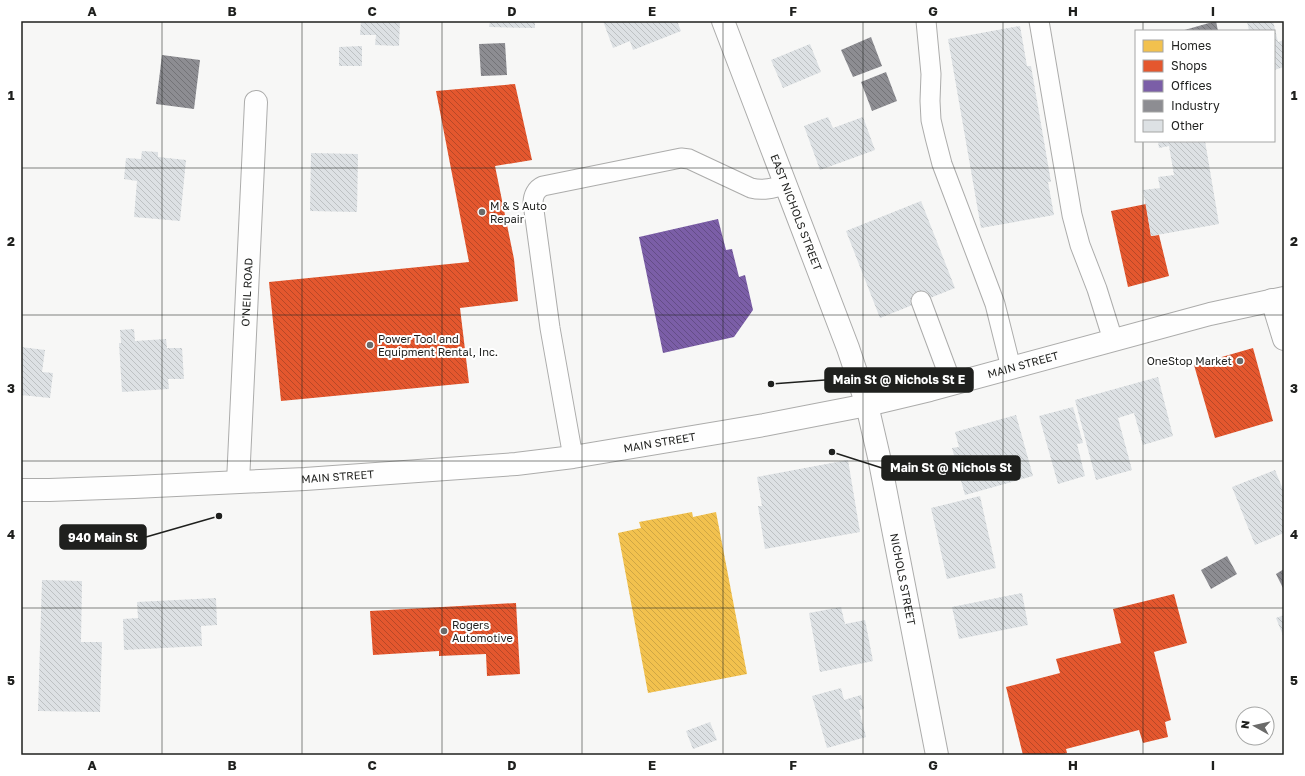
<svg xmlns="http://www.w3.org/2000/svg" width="1305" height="776" viewBox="0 0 1305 776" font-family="'Golos Text',sans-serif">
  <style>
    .homes { fill: url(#homes-back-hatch) }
    .shops { fill: url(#shops-back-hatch) }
    .offices { fill: url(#offices-back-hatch) }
    .industry { fill: url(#industry-back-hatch) }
    .building { fill: url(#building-back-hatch) }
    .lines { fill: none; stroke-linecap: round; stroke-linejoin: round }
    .service-casing { stroke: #acacab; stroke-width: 21 }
    .minor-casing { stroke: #acacab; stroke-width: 24 }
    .tertiary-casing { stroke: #acacab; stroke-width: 24 }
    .secondary-casing { stroke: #acacab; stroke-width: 24 }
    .service { stroke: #fefefe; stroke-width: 19 }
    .minor { stroke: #fefefe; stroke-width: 22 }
    .tertiary { stroke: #fefefe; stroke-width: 22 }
    .secondary { stroke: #fefefe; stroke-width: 22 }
    .grid { fill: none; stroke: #1f201e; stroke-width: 1; stroke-opacity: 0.55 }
    .poi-dot { fill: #6b6b6a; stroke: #fff; stroke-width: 1.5 }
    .labels { text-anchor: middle; stroke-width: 4; stroke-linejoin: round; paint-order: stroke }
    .poi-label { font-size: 11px; fill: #1f201e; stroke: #fff; text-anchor: start }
    .street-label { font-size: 11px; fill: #1f201e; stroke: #fff }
    .leader { fill: none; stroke: #1f201e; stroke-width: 1.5 }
    .callout-dot { fill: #1f201e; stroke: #fff; stroke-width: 1.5 }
    .callout { fill: #1f201e; stroke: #1f201e; stroke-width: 1.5 }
    .callout-label { font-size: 12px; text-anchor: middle; font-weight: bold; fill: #fff }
    .neatline { fill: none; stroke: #1f201e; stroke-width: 1.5 }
    .grid-label { font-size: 13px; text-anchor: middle; font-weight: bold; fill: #1f201e }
  </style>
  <defs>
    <pattern id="homes-back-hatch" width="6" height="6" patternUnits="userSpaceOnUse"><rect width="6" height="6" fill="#f2c14e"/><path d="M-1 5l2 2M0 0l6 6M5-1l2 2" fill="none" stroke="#cfa644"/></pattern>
    <pattern id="shops-back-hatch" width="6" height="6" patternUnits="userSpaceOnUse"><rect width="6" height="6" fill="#e4572e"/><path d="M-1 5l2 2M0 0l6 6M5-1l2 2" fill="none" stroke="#b84827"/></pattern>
    <pattern id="offices-back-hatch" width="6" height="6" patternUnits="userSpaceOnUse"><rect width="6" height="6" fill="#7b5ea7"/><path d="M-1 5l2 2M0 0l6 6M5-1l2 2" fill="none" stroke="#644d87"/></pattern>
    <pattern id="industry-back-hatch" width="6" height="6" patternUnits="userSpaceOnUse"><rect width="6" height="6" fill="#8d8d92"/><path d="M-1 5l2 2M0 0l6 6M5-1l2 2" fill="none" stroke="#737377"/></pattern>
    <pattern id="building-back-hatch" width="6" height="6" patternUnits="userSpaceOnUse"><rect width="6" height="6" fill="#dde1e4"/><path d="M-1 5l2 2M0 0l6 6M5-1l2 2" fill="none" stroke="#bdc1c3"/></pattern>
  </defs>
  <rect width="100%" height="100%" fill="#f7f7f6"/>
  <polygon class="homes" points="692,512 693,517 716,512 747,674 648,693 618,533 641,528 639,522"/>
  <g class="shops">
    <polygon points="515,84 532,160 495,166 514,259 518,301 460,308 469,383 281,401 269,282 469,262 436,91"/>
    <polygon points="1146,204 1151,236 1159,235 1169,276 1128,287 1111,211"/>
    <polygon points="1253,348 1273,421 1215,438 1194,365"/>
    <polygon points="1174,594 1187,643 1154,652 1171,720 1165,722 1168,737 1143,743 1139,730 1066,749 1067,753 1059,755 1023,755 1006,687 1060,673 1056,659 1121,643 1113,609"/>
    <polygon points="516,603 520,674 487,676 486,654 439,656 439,651 373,655 370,611"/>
  </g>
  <polygon class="offices" points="718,219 726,250 732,249 739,277 745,275 753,310 734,337 663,353 639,237"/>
  <g class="industry">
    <polygon points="1216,21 1218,31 1181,31"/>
    <polygon points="871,37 882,66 853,77 841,50"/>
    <polygon points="505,43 507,75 481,76 479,44"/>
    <polygon points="162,55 200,60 194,109 156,104"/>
    <polygon points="886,72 897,101 872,111 861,82"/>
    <polygon points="1227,556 1237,574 1211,589 1201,570"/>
    <polygon points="1284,569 1284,590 1276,574"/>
  </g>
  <g class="building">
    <polygon points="361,21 400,21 399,46 375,45 376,35 360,35"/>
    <polygon points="490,21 535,21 535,28 489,27"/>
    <polygon points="603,21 677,21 681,31 633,50 630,41 613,48"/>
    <polygon points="1247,21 1273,21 1278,42 1284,40 1284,67 1274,70 1274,31 1249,31"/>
    <polygon points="1020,26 1027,66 1031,66 1051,182 1048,182 1054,215 981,228 948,39"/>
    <polygon points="810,44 821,72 783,88 771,60"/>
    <polygon points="362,46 362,66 339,66 339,47"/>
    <polygon points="828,117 833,128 863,117 875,150 820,170 804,126"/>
    <polygon points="1158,141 1205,141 1219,224 1151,236 1143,190 1160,188 1158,177 1174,175 1169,146 1159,148"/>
    <polygon points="142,151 158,152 158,157 186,160 180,221 134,217 137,181 124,179 126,158 141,159"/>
    <polygon points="311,153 358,154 357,212 310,211"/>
    <polygon points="921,201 955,288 880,318 846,231"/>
    <polygon points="134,329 135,341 166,339 167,348 182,348 184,379 168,379 169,389 122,392 119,343 121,343 120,330"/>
    <polygon points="21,347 45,350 42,372 53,373 50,398 21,395"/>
    <polygon points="1158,377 1173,436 1143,445 1134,413 1118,418 1132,470 1096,480 1075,400"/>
    <polygon points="1073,407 1083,443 1077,444 1085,476 1058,484 1039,416"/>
    <polygon points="1016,415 1033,476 965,495 952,448 959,447 955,432"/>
    <polygon points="848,460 860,532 765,549 758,506 762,506 757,477"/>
    <polygon points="1275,470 1284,492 1284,533 1255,545 1232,487"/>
    <polygon points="980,496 996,568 947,579 931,508"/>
    <polygon points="42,580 82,581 81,642 102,642 100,712 38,711"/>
    <polygon points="1022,593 1028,625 959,639 952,607"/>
    <polygon points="216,598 217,625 201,626 202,646 124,650 123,619 138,618 137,602"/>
    <polygon points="841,607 845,624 865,620 873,661 820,672 809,613"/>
    <polygon points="1284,615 1284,638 1276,618"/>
    <polygon points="841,688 844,700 861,695 864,709 859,710 866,737 827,748 812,696"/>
    <polygon points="710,722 717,740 693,749 686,731"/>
  </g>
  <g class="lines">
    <defs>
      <g id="service">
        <polyline points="926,21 931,74 930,101 931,120 935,137 942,164 983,272 995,304 1011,368"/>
        <polyline points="1039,21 1072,215 1080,245 1097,289 1113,340"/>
        <polyline points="921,301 952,384"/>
        <path d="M573,457L550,328L533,203C533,196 536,189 543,186L681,158L689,159L751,188C763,191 774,188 785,185"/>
      </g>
      <g id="minor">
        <path id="s1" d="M723,21L848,348L867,405"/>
        <polyline points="1272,300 1284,339"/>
        <path id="s2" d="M238,482L256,102"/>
      </g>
      <g id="tertiary">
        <path id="s3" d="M867,405L879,457L937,755"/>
      </g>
      <g id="secondary">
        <path id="s4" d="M21,490H49L134,487L305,479L516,464L573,457L764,425L867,405L930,390L1210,314L1284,298"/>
      </g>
    </defs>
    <use href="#service" class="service-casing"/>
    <use href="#minor" class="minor-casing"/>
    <use href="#tertiary" class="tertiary-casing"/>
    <use href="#secondary" class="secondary-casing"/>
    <use href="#service" class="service"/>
    <use href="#minor" class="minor"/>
    <use href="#tertiary" class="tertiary"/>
    <use href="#secondary" class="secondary"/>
  </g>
  <path class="grid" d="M162,21V755M302,21V755M442,21V755M582,21V755M723,21V755M863,21V755M1003,21V755M1143,21V31M1143,141V755M21,168H1284M21,315H1284M21,461H1284M21,608H1284"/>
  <g class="poi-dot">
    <circle cx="482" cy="212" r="4"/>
    <circle cx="370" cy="345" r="4"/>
    <circle cx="1240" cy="361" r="4"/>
    <circle cx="444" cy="631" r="4"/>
  </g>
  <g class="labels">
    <g class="poi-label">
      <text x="490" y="210">M &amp; S Auto<tspan x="490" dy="13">Repair</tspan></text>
      <text x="378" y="343">Power Tool and<tspan x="378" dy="13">Equipment Rental, Inc.</tspan></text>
      <text x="1232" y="365" text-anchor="end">OneStop Market</text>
      <text x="452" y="629">Rogers<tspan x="452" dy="13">Automotive</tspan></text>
    </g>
    <g class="street-label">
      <text dy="4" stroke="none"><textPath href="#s1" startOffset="205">EAST NICHOLS STREET</textPath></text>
      <text dy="4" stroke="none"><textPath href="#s2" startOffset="190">O'NEIL ROAD</textPath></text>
      <text dy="4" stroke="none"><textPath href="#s4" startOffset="1013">MAIN STREET</textPath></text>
      <text dy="4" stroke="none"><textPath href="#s4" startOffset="641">MAIN STREET</textPath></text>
      <text dy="4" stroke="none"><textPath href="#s4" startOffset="317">MAIN STREET</textPath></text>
      <text dy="4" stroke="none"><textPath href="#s3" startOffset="178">NICHOLS STREET</textPath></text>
    </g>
  </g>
  <path class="leader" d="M771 384L825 380M832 452L882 468M219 516L146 537"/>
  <g class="callout-dot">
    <circle cx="771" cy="384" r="4"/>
    <circle cx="832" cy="452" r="4"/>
    <circle cx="219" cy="516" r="4"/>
  </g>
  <g class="callout">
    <rect x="825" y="368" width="148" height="24" rx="4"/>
    <rect x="882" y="456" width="138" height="24" rx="4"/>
    <rect x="60" y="525" width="86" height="24" rx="4"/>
  </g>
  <g class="callout-label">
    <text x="899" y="384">Main St @ Nichols St E</text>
    <text x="951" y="472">Main St @ Nichols St</text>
    <text x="103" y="542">940 Main St</text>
  </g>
  <rect width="1305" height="776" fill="none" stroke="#ffffff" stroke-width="44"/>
  <rect x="1135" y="30" width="140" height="112" fill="#ffffff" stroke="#a5a6a5"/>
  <rect x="1143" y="40" width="20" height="12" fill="#f2c14e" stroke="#a5a6a5"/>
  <text x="1171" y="50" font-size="12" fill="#1f201e">Homes</text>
  <rect x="1143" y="60" width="20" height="12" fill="#e4572e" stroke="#a5a6a5"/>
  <text x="1171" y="70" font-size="12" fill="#1f201e">Shops</text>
  <rect x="1143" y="80" width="20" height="12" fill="#7b5ea7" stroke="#a5a6a5"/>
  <text x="1171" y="90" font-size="12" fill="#1f201e">Offices</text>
  <rect x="1143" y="100" width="20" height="12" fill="#8d8d92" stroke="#a5a6a5"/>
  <text x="1171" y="110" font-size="12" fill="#1f201e">Industry</text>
  <rect x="1143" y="120" width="20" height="12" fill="#dde1e4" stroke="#a5a6a5"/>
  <text x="1171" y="130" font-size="12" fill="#1f201e">Other</text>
  <g transform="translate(1255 726) rotate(278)"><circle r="19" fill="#ffffff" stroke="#a5a6a5"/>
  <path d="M0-3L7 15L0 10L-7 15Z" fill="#6b6b6a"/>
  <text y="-6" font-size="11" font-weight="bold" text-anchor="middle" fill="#1f201e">N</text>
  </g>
  <rect x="22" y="22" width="1261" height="732" class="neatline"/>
  <g class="grid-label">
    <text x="92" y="16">A</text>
    <text x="232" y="16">B</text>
    <text x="372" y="16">C</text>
    <text x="512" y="16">D</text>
    <text x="652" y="16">E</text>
    <text x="793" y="16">F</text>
    <text x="933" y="16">G</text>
    <text x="1073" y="16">H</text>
    <text x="1213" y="16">I</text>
    <text x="11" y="100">1</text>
    <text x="1294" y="100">1</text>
    <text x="11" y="246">2</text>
    <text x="1294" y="246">2</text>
    <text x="11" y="393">3</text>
    <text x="1294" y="393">3</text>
    <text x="11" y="539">4</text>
    <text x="1294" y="539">4</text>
    <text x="11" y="685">5</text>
    <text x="1294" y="685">5</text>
    <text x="92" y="770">A</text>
    <text x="232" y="770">B</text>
    <text x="372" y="770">C</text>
    <text x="512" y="770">D</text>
    <text x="652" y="770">E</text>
    <text x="793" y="770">F</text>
    <text x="933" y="770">G</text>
    <text x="1073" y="770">H</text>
    <text x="1213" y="770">I</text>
  </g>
</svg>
